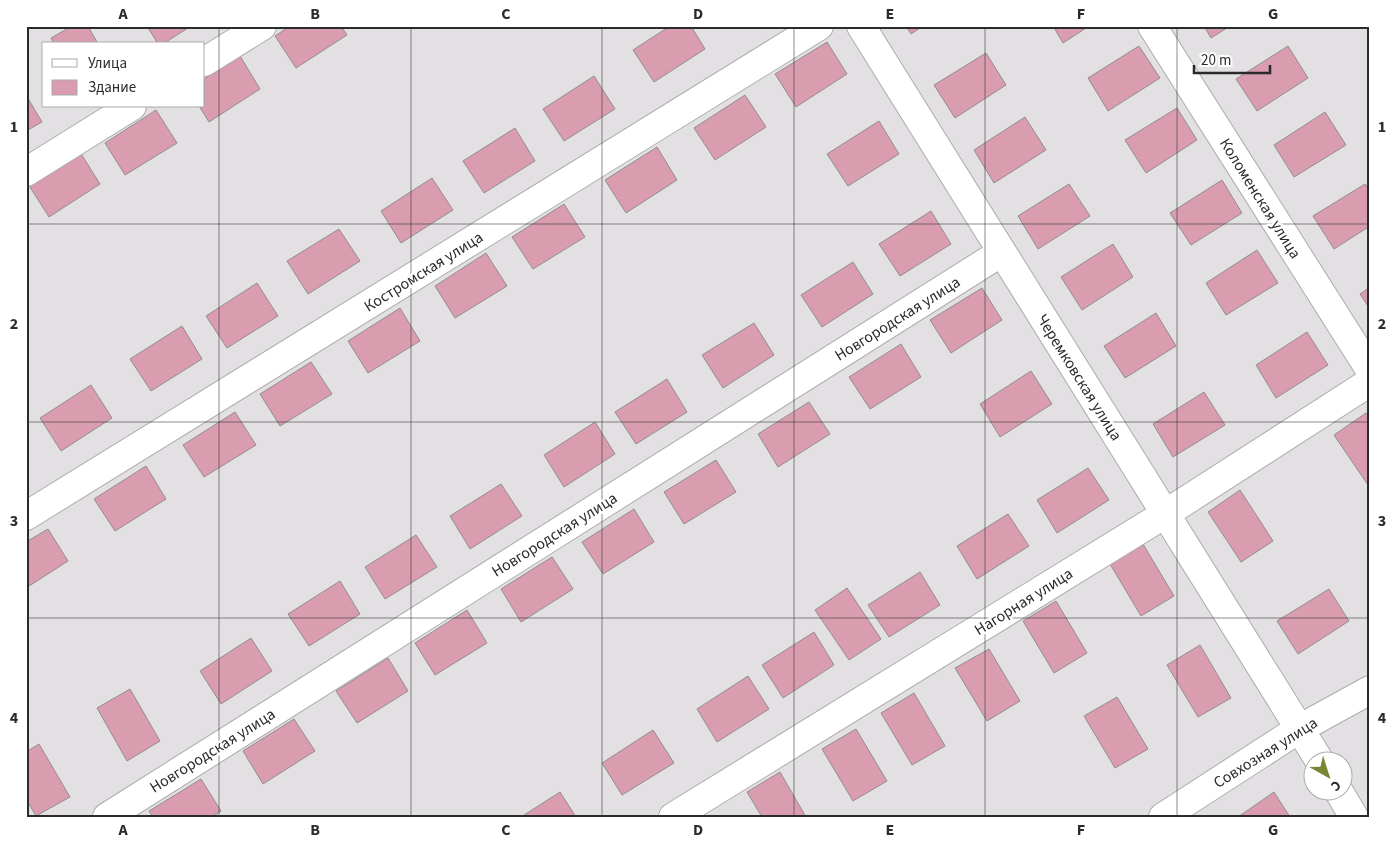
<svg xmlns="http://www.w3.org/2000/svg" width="1396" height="843" viewBox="0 0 1396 843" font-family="'Source Sans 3',sans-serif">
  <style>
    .building { fill: #d99daf; stroke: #928d8e }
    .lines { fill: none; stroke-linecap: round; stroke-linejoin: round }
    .minor-casing { stroke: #aeabae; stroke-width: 30 }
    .minor { stroke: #fff; stroke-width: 28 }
    .grid { fill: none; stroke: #2c2b2c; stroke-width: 1; stroke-opacity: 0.55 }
    .labels { text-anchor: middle; stroke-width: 5; stroke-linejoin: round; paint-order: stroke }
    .street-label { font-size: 16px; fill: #2c2b2c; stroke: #fff }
    .neatline { fill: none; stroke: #2c2b2c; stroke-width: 2 }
    .grid-label { font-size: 16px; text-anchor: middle; font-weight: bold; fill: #2c2b2c }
  </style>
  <rect width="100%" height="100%" fill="#e3e0e3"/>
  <g class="building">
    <polygon points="72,26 88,26 98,44 54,44 51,38"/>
    <polygon points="147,26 191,26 163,44 158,44"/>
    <polygon points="290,26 341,26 347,35 296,68 275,36"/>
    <polygon points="670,26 691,26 705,49 654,82 633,50"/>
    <polygon points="906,26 923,26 911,34"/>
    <polygon points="1053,26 1089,26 1063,43"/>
    <polygon points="1204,26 1230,26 1211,38"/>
    <polygon points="827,42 847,74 796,107 775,74"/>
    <polygon points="1139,46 1160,78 1108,111 1088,78"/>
    <polygon points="1288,46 1308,78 1257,111 1236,79"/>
    <polygon points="986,53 1006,85 955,118 934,85"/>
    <polygon points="240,56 260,89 209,122 199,106 204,106 204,79"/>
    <polygon points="594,76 615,109 564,141 543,109"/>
    <polygon points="26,95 42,122 26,131"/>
    <polygon points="745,95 766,127 715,160 694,128"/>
    <polygon points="1177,108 1197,140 1146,173 1125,140"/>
    <polygon points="156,110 177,143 125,175 105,143"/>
    <polygon points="1325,112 1346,145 1294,177 1274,145"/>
    <polygon points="1025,117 1046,150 994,183 974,150"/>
    <polygon points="879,121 899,154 848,186 827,154"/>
    <polygon points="515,128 535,161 484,193 463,161"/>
    <polygon points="657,147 677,180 626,213 605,180"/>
    <polygon points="80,152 100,184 49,217 28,184"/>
    <polygon points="432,178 453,210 401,243 381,211"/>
    <polygon points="1222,180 1242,213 1191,245 1170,213"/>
    <polygon points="1069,184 1090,216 1038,249 1018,216"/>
    <polygon points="1365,184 1370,191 1370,226 1334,249 1313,216"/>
    <polygon points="564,204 585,237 533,269 512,237"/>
    <polygon points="931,211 951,244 900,276 879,244"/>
    <polygon points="339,229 360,261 308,294 287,261"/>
    <polygon points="1113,244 1133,277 1082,310 1061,277"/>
    <polygon points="1257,250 1278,283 1226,315 1206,283"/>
    <polygon points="486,253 507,286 455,318 435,286"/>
    <polygon points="853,262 873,294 822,327 801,295"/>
    <polygon points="257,283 278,316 227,348 206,316"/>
    <polygon points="1370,287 1370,309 1360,294"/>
    <polygon points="982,288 1002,320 951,353 930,320"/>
    <polygon points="400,308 420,341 368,373 348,341"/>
    <polygon points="1156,313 1176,346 1125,378 1104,346"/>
    <polygon points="754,323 774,355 723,388 702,355"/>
    <polygon points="182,326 202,359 151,391 130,359"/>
    <polygon points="1307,332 1328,365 1276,398 1256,365"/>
    <polygon points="901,344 921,377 870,409 849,377"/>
    <polygon points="311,362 332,394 280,426 260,394"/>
    <polygon points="1031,371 1052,404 1000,437 980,404"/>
    <polygon points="667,379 687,412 636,444 615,412"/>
    <polygon points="91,385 112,418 61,451 40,418"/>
    <polygon points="1204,392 1225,425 1173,457 1153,424"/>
    <polygon points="809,402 830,434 778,467 758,434"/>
    <polygon points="235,412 256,445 204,477 183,445"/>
    <polygon points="1366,413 1370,419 1370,484 1368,485 1334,435"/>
    <polygon points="595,422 615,454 564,487 544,455"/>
    <polygon points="716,460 736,492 684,524 664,492"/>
    <polygon points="146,466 166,499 115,531 94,499"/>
    <polygon points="1088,468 1109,500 1057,533 1037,500"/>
    <polygon points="501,484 522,516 470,549 450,516"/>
    <polygon points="1240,490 1273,541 1241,562 1208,512"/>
    <polygon points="634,509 654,542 603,574 582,542"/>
    <polygon points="1008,514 1029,546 977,579 957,546"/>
    <polygon points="48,529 68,561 26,588 26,542"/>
    <polygon points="416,535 437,567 385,599 365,567"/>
    <polygon points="1143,544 1174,596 1141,616 1110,564"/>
    <polygon points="552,557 573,589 521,622 501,589"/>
    <polygon points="920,572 940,605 889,637 868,605"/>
    <polygon points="340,581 360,614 309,646 288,614"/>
    <polygon points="847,588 881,639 849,660 815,610"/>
    <polygon points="1329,589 1349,621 1298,654 1277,621"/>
    <polygon points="1056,601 1087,653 1054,673 1023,621"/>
    <polygon points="467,610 487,643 435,675 415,643"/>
    <polygon points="814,632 834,665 783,698 762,665"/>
    <polygon points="251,638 272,671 221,704 200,671"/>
    <polygon points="1200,645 1231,698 1198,717 1167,665"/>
    <polygon points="989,649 1020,701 987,721 955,668"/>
    <polygon points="388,658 408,691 357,723 336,691"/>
    <polygon points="748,676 769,709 717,742 697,709"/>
    <polygon points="130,689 160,741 127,761 97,708"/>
    <polygon points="914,693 945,746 912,765 881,713"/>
    <polygon points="1117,697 1148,749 1115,768 1084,716"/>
    <polygon points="294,719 315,751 263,784 243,751"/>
    <polygon points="856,729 887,781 853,801 822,749"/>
    <polygon points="653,730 674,763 622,795 602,763"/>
    <polygon points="39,744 70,797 36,816 26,799 26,752"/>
    <polygon points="780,772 806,817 762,817 747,792"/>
    <polygon points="201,779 221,811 212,817 153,817 149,811"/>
    <polygon points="560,792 576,817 521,817"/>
    <polygon points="1274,792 1290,817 1238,817"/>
  </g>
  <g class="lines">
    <defs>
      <g id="minor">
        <polyline points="861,26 1319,760"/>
        <polyline points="1152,26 1370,370"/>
        <polyline points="204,62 262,26"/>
        <polyline points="26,172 132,106"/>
        <polyline points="26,516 819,26"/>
        <polyline points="1338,790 1354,817"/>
        <polyline points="107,817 1002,252"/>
        <polyline points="673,817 1165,514 1370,382"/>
        <polyline points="1163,817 1299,729 1370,690"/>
      </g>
    </defs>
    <use href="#minor" class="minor-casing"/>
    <use href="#minor" class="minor"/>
  </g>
  <path class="grid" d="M219,26V817M411,26V817M602,26V817M794,26V817M985,26V817M1177,26V817M26,224H1370M26,422H1370M26,618H1370"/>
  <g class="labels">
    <g class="street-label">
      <text transform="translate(1261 198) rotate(58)" y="6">Коломенская улица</text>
      <text transform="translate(423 271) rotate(-32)" y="6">Костромская улица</text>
      <text transform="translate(897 318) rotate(-32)" y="6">Новгородская улица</text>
      <text transform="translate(1080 377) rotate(58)" y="6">Черемковская улица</text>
      <text transform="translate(554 534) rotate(-32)" y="6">Новгородская улица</text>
      <text transform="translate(1023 601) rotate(-32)" y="6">Нагорная улица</text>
      <text transform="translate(212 750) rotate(-32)" y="6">Новгородская улица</text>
      <text transform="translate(1265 752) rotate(-32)" y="6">Совхозная улица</text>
    </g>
  </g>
  <rect width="1396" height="843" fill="none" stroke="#ffffff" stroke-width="55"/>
  <rect x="42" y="42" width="162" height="65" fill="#ffffff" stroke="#abaaab"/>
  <rect x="52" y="59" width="25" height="8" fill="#ffffff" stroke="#abaaab"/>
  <text x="88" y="68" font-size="15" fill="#2c2b2c">Улица</text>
  <rect x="52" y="80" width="25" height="15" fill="#d99daf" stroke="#abaaab"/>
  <text x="88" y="92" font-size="15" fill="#2c2b2c">Здание</text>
  <g transform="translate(1328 776) rotate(141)"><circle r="24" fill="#ffffff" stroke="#abaaab"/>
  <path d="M0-4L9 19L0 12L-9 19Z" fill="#7a8634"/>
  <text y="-8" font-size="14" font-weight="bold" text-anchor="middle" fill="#2c2b2c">С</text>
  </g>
  <path d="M1194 65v8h76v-8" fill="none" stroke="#2c2b2c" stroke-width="2.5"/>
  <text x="1201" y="65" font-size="15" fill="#2c2b2c" stroke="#ffffff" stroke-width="4" paint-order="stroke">20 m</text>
  <rect x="28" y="28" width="1340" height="788" class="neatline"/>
  <g class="grid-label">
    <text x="123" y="19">A</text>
    <text x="315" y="19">B</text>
    <text x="506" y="19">C</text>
    <text x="698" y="19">D</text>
    <text x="890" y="19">E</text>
    <text x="1081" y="19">F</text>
    <text x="1273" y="19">G</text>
    <text x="14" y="132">1</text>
    <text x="1382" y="132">1</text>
    <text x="14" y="329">2</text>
    <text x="1382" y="329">2</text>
    <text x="14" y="526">3</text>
    <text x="1382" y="526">3</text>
    <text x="14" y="723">4</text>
    <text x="1382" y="723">4</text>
    <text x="123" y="835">A</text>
    <text x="315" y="835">B</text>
    <text x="506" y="835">C</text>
    <text x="698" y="835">D</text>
    <text x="890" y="835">E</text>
    <text x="1081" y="835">F</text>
    <text x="1273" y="835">G</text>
  </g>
</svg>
